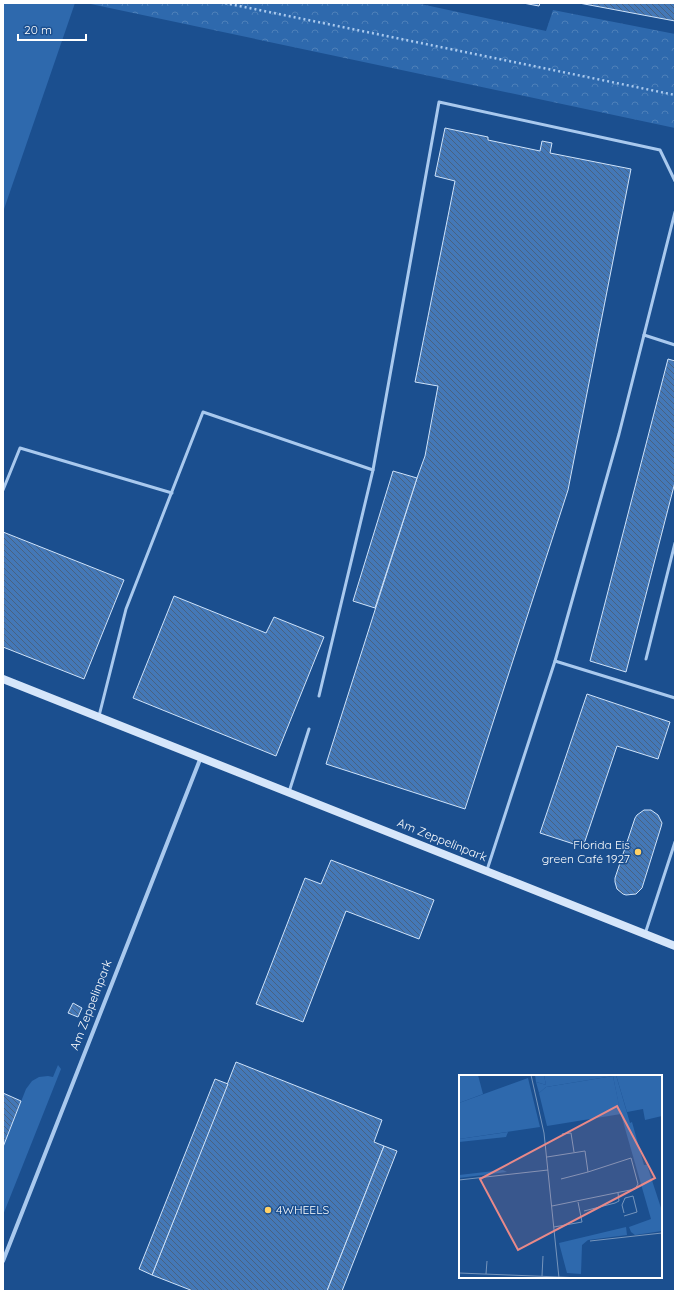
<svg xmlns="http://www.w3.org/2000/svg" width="678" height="1294" viewBox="0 0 678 1294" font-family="Quicksand,sans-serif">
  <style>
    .grass { fill: #2e69ad }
    .park { fill: url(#park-crowns) }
    .building { fill: url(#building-back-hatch); stroke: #cfe3fa }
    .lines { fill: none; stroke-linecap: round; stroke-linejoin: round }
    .path { stroke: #a9c9ee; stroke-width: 2.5; stroke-dasharray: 2 3; stroke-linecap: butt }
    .lane { stroke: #a9c9ee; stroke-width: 3 }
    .street { stroke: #a9c9ee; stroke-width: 4 }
    .secondary { stroke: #d6e6fa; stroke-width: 8 }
    .poi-dot { fill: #ffd166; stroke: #1b4f8f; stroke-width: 1.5 }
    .labels { text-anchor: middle; stroke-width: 3; stroke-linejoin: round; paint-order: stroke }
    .street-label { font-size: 12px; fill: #fff; stroke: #1b4f8f }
    .poi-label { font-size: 12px; fill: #fff; stroke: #1b4f8f; text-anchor: end }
    .inset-road { fill: none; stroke: #7695bc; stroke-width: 1 }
    .view { fill: #e88989; fill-opacity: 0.15; stroke: #e88989; stroke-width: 2 }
    .inset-edge { fill: none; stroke: #fff; stroke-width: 2 }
  </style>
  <defs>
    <pattern id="park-crowns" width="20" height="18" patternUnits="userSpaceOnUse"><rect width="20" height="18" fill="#2e69ad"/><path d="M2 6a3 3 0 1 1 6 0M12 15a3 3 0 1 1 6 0" fill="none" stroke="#4d80b9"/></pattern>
    <pattern id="building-back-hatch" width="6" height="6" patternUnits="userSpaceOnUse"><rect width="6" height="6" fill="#4478b7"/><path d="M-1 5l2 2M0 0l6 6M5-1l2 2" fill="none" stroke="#486282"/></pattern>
  </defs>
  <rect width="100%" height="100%" fill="#1b4f8f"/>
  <g class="grass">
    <polygon points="3,3 75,3 3,212"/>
    <polygon points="58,1065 61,1069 3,1215 3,1147 26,1089 32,1081 39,1077 48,1076 53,1077"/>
  </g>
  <polygon class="park" points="86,3 416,3 546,31 553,10 675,34 675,128"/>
  <g class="building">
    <polygon points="523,3 540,3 539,6"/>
    <polygon points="579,3 675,3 675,21"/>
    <polygon points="445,128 488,137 488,140 540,151 542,141 552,143 550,153 631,169 568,490 465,809 326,764 417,478 425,456 438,386 415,382 455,181 435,176"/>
    <polygon points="668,359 675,361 675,482 626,672 590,661"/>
    <polygon points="393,471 417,478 375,608 353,601"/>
    <polygon points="3,532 124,580 84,679 3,647"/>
    <polygon points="174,596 266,633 274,617 324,637 276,756 133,698"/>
    <polygon points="587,694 670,722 658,759 617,746 583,847 540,833"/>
    <polygon points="644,810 651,810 658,815 662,823 661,827 642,888 636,894 626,895 623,894 617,889 615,882 615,878 635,818 637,815"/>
    <polygon points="331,860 434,900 419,939 346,911 303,1022 256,1004 305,878 321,884"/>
    <polygon points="73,1003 82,1008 78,1017 68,1013"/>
    <polygon points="236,1062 382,1120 374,1142 384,1146 327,1291 193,1291 152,1275"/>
    <polygon points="215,1079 228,1084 152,1275 139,1269"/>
    <polygon points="3,1093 21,1101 3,1147"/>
    <polygon points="384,1146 397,1151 342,1291 327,1291"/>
  </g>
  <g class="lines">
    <polyline class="path" points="225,3 675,95"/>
    <g class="lane">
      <polyline points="644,335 675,345"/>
      <polyline points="373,470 439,102 660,150 675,181"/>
      <polyline points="3,490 20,448 172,493"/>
      <polyline points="646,659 675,543"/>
      <polyline points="555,661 675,698"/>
      <polyline points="99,716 126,609 203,412 373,470 319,696"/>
      <polyline points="289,792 309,729"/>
      <polyline points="487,870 555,661 619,434 675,212"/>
      <polyline points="645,934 675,842"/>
    </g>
    <polyline class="street" points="3,1261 201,757"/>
    <polyline class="secondary" points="3,679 675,946"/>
  </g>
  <g class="poi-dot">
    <circle cx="638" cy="852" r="4"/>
    <circle cx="268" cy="1210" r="4"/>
  </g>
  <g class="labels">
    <g class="street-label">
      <text transform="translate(442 840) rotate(22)" y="4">Am Zeppelinpark</text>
      <text transform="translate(91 1005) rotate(-69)" y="4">Am Zeppelinpark</text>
    </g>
    <g class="poi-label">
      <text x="630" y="849">Florida Eis<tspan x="630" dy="14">green Café 1927</tspan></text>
      <text x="276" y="1214" text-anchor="start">4WHEELS</text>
    </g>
  </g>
  <g transform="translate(459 1075)">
    <rect width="203" height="203" fill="#1b4f8f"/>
    <path d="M0,0H19L24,19L0,28ZM76,0H85L87,10L77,7ZM157,0H203V41L186,45L184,34L168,37ZM154,1L162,39L88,51L80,18L87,12ZM49,57L47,62L0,67V64ZM44,95L48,97L0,103V100Z" fill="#2e69ad"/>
    <path d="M167,152L168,160L129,165L123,170L122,199L108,198L100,168Z" fill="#2e69ad"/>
    <path d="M85,0H157L171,48L173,47L185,90H188L203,136V156L176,160L172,157L170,152L192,144L161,36L154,1L87,12L80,18L77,7L87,10ZM69,3L81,52L0,64V28Z" fill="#2e69ad"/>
    <path class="inset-road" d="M72,0L85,58L100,203M103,59L112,58L115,77M88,82L126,76L129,97L102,104M0,105L89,95M93,131L176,114L179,109L172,83L129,97M125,136L156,128L160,126L159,118M165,138L163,130L166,123L174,121L178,137L165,141M95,152L123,147L119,127M131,166L203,158M0,198L100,202M27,199L28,186M83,201L84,181M100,202L124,203"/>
    <path class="view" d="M158,31L196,103L59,175L21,104Z"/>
    <rect width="203" height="203" class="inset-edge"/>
  </g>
  <rect width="678" height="1294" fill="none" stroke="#ffffff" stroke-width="8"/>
  <path d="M18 34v6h68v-6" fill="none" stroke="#ffffff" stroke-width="2"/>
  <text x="24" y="34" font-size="12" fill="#ffffff" stroke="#1b4f8f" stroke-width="3" paint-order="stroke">20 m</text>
</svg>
